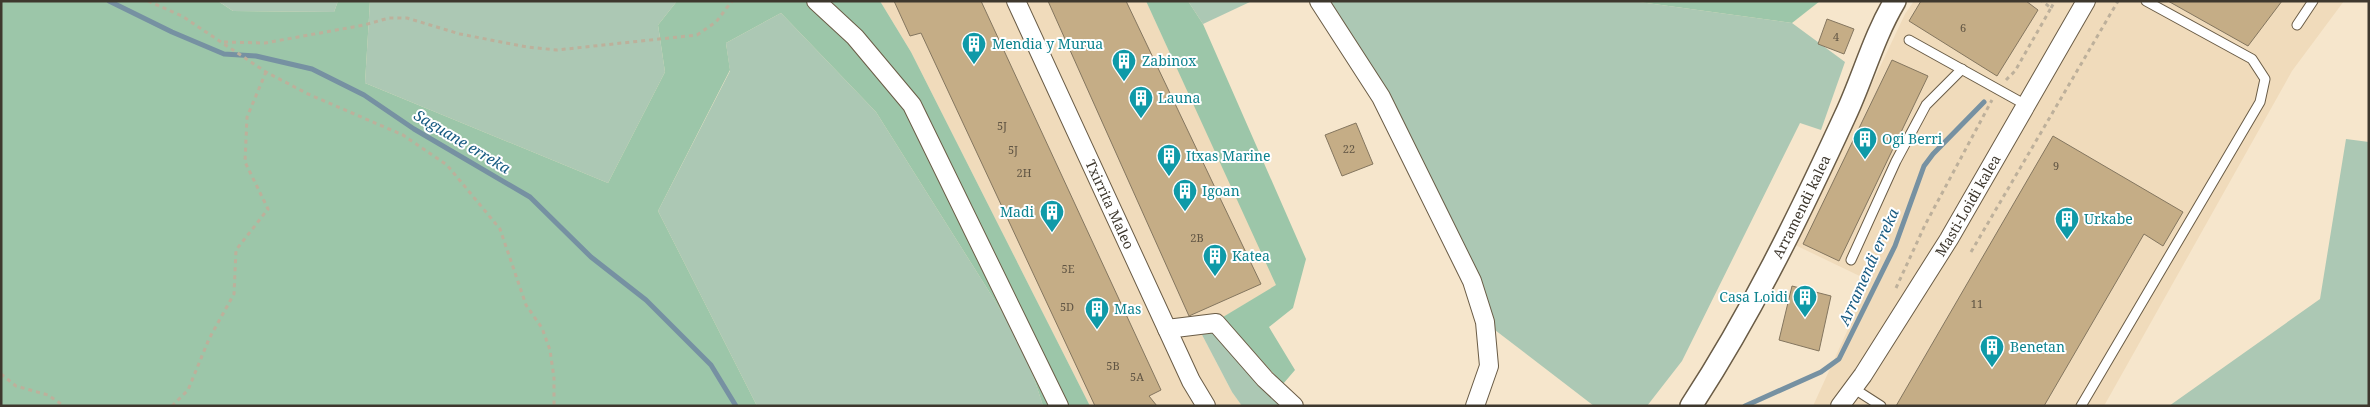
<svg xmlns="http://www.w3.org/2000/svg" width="2370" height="407" viewBox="0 0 2370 407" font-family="'Noto Serif',serif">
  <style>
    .built { fill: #f0dbbb }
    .green { fill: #acc8b4 }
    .forest { fill: #9cc6a9 }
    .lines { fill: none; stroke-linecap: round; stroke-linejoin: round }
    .stream { stroke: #7691a2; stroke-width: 5 }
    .building { fill: #c5ad86; stroke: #84765f }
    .service-casing { stroke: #6a5c46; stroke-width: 11 }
    .minor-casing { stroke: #6a5c46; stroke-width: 20 }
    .tertiary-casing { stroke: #6a5c46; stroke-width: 24 }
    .path { stroke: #bdb09b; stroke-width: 3; stroke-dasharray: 4 4; stroke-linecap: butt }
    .service { stroke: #fff; stroke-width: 9 }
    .minor { stroke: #fff; stroke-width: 18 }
    .tertiary { stroke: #fff; stroke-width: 21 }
    .labels { text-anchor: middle; stroke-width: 4; stroke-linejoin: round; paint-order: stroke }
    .number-label { font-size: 11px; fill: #605544 }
    .culture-label { font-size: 14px; fill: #0d838f; stroke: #fff; text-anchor: start }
    .street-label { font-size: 14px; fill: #3e382e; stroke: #fff }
    .water-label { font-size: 15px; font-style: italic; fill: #185b82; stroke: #fff }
  </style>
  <rect width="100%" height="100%" fill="#f6e6cc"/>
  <g class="built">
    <polygon points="880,1 1146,1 1277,285 1200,331 1232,392 1242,406 1090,406 911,52"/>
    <polygon points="1914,1 2344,1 2292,71 2104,406 1813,406 1870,281 1791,243 1869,90 1905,14"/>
  </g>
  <g class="green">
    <polygon points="218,1 338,1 334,12 233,11"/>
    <polygon points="370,1 677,1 658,25 665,72 608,183 365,83"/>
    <polygon points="1188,1 1252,1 1203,24"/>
    <polygon points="1328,1 1632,1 1792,23 1845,62 1821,130 1800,123 1682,361 1647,406 1594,406 1491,327"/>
    <polygon points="781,13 876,112 1024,347 1043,406 757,406 658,211 730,71 726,43"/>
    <polygon points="2346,139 2369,142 2369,406 2169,406 2320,299"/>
    <polygon points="1200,331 1218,333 1282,406 1242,406 1232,392"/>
  </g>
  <g class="forest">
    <polygon points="1,1 218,1 233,11 334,12 338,1 370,1 365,83 608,183 665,72 658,25 677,1 880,1 911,52 1090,406 1043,406 1024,347 876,112 781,13 726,43 730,70 658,211 757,406 1,406"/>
    <polygon points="1146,1 1188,1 1203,24 1306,259 1293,308 1269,327 1295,370 1283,384 1223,317 1276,285"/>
    <polygon points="1632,1 1820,1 1792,23"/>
  </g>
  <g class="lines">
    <g class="stream">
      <polyline points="109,1 172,32 224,54 256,56 312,69 364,95 414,129 530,197 591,257 646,300 711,365 736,406"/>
      <polyline points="1745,406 1821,372 1839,359 1895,246 1924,166 1933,154 1984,102"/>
    </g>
  </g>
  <g class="building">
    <polygon points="894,1 981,1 1161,390 1149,396 1157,406 1095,406 921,33 910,36"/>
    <polygon points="1048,1 1126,1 1261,284 1189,316"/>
    <polygon points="1921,1 2026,1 2038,10 1997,76 1909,21"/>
    <polygon points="2168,1 2282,1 2248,46"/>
    <polygon points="1827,19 1854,29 1844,54 1818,44"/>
    <polygon points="1892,60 1928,76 1839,261 1803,244"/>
    <polygon points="1356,123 1373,164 1342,176 1325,135"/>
    <polygon points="2053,136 2183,212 2163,246 2144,234 2044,406 1896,406"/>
    <polygon points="1792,286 1831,296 1819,351 1779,340"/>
  </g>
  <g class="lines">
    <defs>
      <g id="service">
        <polyline points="2297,25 2313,1"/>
        <polyline points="1909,40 2026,105"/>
        <polyline points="1851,260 1896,161 1926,105 1962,69"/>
        <polyline points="1853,388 1881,406"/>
        <polyline points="2081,406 2260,102 2265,79 2252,59 2146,1"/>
      </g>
      <g id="minor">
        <polyline points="816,1 855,37 912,105 1059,406"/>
        <path id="s1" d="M1016,1L1191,381L1206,406"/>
        <polyline points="1319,1 1381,97 1472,281 1485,322 1489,366 1475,406"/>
        <polyline points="1167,329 1216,323 1265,379 1294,406"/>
        <path id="s2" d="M1840,406L1863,375L1949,239L2086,1"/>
      </g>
      <g id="tertiary">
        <path id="s3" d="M1691,406C1751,314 1799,216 1845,116C1863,78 1873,38 1895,1"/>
      </g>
    </defs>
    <use href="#service" class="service-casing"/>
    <use href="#minor" class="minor-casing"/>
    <use href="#tertiary" class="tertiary-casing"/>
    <g class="path">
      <polyline points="148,1 182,16 266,72 308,94 403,135 447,165 500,229 526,305 542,328 550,350 554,378 554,406"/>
      <polyline points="2051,8 2055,1"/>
      <polyline points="224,42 265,43 364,25 389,18 407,18 460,34 527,47 557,50 697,35 716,22 732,1"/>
      <polyline points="2006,80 2015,71 2051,8 2042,1"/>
      <polyline points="1971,252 2118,1"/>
      <polyline points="1896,288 1925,225 1992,100"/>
      <polyline points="1,374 16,386 48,395 64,406"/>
      <polyline points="172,406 188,390 209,339 234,294 236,250 268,209 245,162 247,117 266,72"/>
    </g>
    <use href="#service" class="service"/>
    <use href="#minor" class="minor"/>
    <use href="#tertiary" class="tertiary"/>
  </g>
  <defs>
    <symbol id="building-pin" viewBox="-11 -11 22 30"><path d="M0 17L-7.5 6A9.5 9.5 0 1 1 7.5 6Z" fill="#0f9aa8" stroke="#fff"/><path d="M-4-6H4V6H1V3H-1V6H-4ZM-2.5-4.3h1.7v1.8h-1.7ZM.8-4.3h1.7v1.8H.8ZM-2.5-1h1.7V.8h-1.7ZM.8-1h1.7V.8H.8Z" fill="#fff"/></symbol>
  </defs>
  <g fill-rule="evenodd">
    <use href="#building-pin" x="960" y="30" width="28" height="38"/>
    <use href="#building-pin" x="1110" y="47" width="28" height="38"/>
    <use href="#building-pin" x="1127" y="84" width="28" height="38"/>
    <use href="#building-pin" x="1851" y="125" width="28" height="38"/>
    <use href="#building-pin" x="1155" y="142" width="28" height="38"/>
    <use href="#building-pin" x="1171" y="177" width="28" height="38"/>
    <use href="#building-pin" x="1038" y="198" width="28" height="38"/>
    <use href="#building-pin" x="2053" y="205" width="28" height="38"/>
    <use href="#building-pin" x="1201" y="242" width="28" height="38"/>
    <use href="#building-pin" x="1791" y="283" width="28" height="38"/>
    <use href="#building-pin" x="1083" y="295" width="28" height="38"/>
    <use href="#building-pin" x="1978" y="333" width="28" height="38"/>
  </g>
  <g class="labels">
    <g class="number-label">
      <text x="1963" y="32">6</text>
      <text x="1836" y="41">4</text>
      <text x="1002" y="130">5J</text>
      <text x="1349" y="153">22</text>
      <text x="1013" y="154">5J</text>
      <text x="2056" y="170">9</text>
      <text x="1024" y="177">2H</text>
      <text x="1197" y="242">2B</text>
      <text x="1068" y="273">5E</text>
      <text x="1977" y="308">11</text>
      <text x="1067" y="311">5D</text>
      <text x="1113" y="370">5B</text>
      <text x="1137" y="381">5A</text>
    </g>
    <g class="culture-label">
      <text x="992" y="49">Mendia y Murua</text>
      <text x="1142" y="66">Zabinox</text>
      <text x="1158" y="103">Launa</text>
      <text x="1882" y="144">Ogi Berri</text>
      <text x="1186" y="161">Itxas Marine</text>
      <text x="1202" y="196">Igoan</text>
      <text x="1034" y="217" text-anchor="end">Madi</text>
      <text x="2084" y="224">Urkabe</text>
      <text x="1232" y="261">Katea</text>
      <text x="1788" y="302" text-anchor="end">Casa Loidi</text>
      <text x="1114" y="314">Mas</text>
      <text x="2010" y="352">Benetan</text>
    </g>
    <g class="street-label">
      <text dy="5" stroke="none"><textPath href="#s1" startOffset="224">Txirrita Maleo</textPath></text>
      <text dy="5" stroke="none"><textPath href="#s2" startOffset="238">Masti-Loidi kalea</textPath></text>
      <text dy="5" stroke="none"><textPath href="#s3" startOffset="228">Arramendi kalea</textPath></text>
    </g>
    <g class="water-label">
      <text transform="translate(462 142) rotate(31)" y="5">Saguane erreka</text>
      <text transform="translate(1869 267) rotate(-66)" y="5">Arramendi erreka</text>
    </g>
  </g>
  <rect width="2370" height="407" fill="none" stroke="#3e382e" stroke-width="5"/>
</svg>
